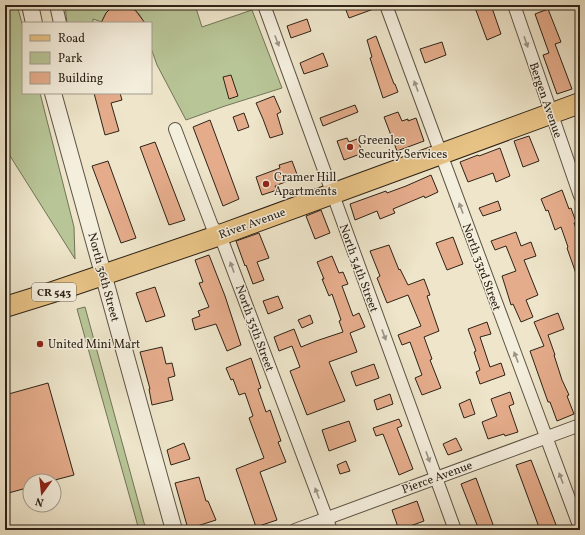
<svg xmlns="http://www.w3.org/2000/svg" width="585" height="535" viewBox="0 0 585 535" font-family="Vollkorn,serif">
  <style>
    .green { fill: #b8c597; stroke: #727458 }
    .building { fill: #e5ac8b; stroke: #2d2318 }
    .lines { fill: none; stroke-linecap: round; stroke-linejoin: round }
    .minor-casing { stroke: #5d5444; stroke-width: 14 }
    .tertiary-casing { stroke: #5d5444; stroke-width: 18 }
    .primary-casing { stroke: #2d2318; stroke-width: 22 }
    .minor { stroke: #f4eedd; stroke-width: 12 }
    .tertiary { stroke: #f4eedd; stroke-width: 16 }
    .primary { stroke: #e7c285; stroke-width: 20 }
    .oneway { fill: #9a9384 }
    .poi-dot { fill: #8f2418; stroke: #f4eedd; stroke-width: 1.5 }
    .labels { text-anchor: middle; stroke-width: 3; stroke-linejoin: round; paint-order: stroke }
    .shield { fill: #f4eedd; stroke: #696053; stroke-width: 1 }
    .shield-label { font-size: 11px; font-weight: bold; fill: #2d2318 }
    .street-label { font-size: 12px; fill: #2d2318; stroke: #f4eedd }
    .poi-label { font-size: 12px; fill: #2d2318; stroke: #f4eedd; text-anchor: start }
  </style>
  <rect width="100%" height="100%" fill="#eee5ca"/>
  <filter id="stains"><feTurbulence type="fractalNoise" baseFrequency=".005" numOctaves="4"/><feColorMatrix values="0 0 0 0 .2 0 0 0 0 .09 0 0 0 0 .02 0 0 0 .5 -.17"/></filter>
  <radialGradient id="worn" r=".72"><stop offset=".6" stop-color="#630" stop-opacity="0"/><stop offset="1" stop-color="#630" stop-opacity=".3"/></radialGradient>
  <g class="green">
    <polygon points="5,5 17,5 23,27 23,93 40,93 74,227 75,259 5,148"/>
    <path d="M65,5H123C111,7 106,11 102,22L93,19V23H67Z"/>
    <path d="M125,5H195L202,27L252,10L282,88L225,106L186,120L157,65L151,48V23H143C142,14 133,8 125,5Z"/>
    <polygon points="85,307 146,530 139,530 77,309"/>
  </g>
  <g class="building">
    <polygon points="123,5 131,7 136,11 145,23 101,23 106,13 109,10 113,7"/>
    <polygon points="344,5 379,5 379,7 349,18"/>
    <polygon points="474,5 491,5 501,34 487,40"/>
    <polygon points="548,9 561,42 555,44 572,89 557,94 543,55 549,53 535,14"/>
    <polygon points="307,19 311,31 291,38 287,26"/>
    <polygon points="376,36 394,84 395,84 398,92 383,98 370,58 372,57 367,40"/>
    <polygon points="442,42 446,55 425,63 420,49"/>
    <polygon points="323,53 328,66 304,74 300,63"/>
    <polygon points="231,75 238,96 229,99 223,77"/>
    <polygon points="94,93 120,93 122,100 111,103 119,131 105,135"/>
    <polygon points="274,96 281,112 277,114 283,134 270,138 263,119 256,103"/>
    <polygon points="355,105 358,112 323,126 320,118"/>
    <polygon points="398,112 402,121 408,119 408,121 416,118 424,141 397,151 384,117"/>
    <polygon points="244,113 249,127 238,131 233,117"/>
    <polygon points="210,120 239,199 223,206 193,127"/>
    <polygon points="529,136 539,161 523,167 514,141"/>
    <polygon points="347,138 349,142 357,139 363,153 344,160 337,141"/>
    <polygon points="155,142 185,220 169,225 140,147"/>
    <polygon points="500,148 510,176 496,182 493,173 468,182 460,162 478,155 479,156"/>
    <polygon points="108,161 136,238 121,243 92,166"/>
    <polygon points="292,161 298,177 275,186 277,190 262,195 256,177 280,168 279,165"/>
    <polygon points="431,175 438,192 425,198 424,196 393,209 395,213 380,219 377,211 355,220 350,204 386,191 387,193 406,186"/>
    <polygon points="562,190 569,209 571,208 576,222 574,223 580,238 580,282 579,282 567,248 568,247 561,227 555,230 548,210 546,211 541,199"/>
    <polygon points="498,201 501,210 483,216 479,208"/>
    <polygon points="321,210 330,233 315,239 306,216"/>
    <polygon points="516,232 521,246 531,242 536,256 524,260 538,295 526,300 533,317 521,322 513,304 511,305 507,292 502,276 516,271 506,246 495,250 491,241"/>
    <polygon points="259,233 269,258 257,262 264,280 253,284 246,265 245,266 236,241"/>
    <polygon points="453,237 463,264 447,270 436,243"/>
    <polygon points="389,245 399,270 400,269 408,285 424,279 430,295 427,296 439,331 424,337 432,359 430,360 441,388 422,395 415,378 422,375 410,342 402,345 398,335 421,326 408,295 387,303 377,278 380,276 370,251"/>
    <polygon points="209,255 225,296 241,345 227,351 216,324 195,330 192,319 200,316 198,311 209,307 199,283 203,282 195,260"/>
    <polygon points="332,256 339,273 343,272 348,284 342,286 353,316 359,313 365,327 350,333 357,352 329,362 345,401 307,415 290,371 300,367 292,346 279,351 274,337 294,329 301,347 316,341 343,332 339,321 341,320 332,294 329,296 322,279 324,279 317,262"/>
    <polygon points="155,287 165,316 146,322 136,293"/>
    <polygon points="278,296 283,308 268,314 263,301"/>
    <polygon points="558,313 564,329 548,335 555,355 554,355 562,380 569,395 567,396 574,414 557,421 550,402 548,402 530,351 544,346 534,322"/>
    <polygon points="310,315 313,323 302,328 298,320"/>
    <polygon points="487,322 491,334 480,337 490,367 501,363 505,375 480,384 476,372 480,370 474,352 476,351 468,329"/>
    <polygon points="162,347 166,364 172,363 175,376 168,378 173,400 152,405 149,389 150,389 140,352"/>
    <polygon points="251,358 261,388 258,389 266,412 270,410 276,427 281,441 278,442 286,462 260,472 277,520 256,527 236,469 264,458 249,418 253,416 245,393 239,395 233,379 231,380 226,368"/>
    <polygon points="374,364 379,378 356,386 351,372"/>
    <polygon points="48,383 74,475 51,481 30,481 30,487 5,494 5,395"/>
    <polygon points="510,392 514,404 509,406 518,432 505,436 504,434 488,439 482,422 497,416 491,399"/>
    <polygon points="390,394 393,404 377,410 374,400"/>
    <polygon points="470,399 475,414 464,418 459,404"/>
    <polygon points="399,419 402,426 397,428 413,469 399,475 383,434 376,436 373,428"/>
    <polygon points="349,421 356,441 329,451 322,430"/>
    <polygon points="456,438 462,450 448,455 443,444"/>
    <polygon points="184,443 190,459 171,465 167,450"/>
    <polygon points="531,460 558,530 540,530 516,465"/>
    <polygon points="346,461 350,471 340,474 337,465"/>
    <polygon points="199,477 206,501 208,501 216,520 188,529 175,483"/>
    <polygon points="476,478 495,530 479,530 461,484"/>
    <polygon points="417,501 424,521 399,530 392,510"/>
  </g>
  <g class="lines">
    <defs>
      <g id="minor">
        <polyline points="56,5 60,23"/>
        <polyline points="264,5 455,530"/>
        <polyline points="386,5 441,154 580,528"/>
        <polyline points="514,5 580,196"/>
        <polyline points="175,129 212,226 220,235 331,530"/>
        <polyline points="295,530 580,425"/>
      </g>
      <g id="tertiary">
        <polyline points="30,5 34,23"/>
        <polyline points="53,93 174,530"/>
      </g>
      <polyline id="primary" points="5,307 50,293 220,235 580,103"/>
    </defs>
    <use href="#minor" class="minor-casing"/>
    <use href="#tertiary" class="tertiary-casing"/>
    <use href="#primary" class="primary-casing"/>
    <use href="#minor" class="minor"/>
    <use href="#tertiary" class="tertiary"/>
    <use href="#primary" class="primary"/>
  </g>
  <defs><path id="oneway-solid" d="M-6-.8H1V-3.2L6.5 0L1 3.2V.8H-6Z"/></defs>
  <g class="oneway">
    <use href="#oneway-solid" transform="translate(277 41) rotate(69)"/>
    <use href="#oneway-solid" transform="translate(526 42) rotate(71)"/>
    <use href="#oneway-solid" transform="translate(416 86) rotate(-110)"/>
    <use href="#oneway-solid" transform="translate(461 208) rotate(-110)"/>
    <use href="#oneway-solid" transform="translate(232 267) rotate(-110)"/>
    <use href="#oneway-solid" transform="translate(384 335) rotate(70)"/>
    <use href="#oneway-solid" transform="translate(516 357) rotate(-111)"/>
    <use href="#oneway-solid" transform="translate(428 457) rotate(70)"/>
    <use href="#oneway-solid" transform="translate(561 478) rotate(-110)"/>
    <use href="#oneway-solid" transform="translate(317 493) rotate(-111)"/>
  </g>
  <g class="poi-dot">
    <circle cx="350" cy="147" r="4"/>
    <circle cx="266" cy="184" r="4"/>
    <circle cx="40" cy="344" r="4"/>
  </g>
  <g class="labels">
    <rect class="shield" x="32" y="283" width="44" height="18" rx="3"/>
    <g class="shield-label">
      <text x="54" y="296">CR 543</text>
    </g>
    <g class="street-label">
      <text transform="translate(546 100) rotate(71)" y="4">Bergen Avenue</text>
      <text transform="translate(252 223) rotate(-20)" y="4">River Avenue</text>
      <text transform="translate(482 267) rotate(70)" y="4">North 33rd Street</text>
      <text transform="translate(359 268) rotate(70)" y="4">North 34th Street</text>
      <text transform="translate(104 277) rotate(75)" y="4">North 36th Street</text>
      <text transform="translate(255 328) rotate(70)" y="4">North 35th Street</text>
      <text transform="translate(437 477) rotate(-20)" y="4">Pierce Avenue</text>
    </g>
    <g class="poi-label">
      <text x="358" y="144">Greenlee<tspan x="358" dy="14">Security Services</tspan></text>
      <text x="274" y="181">Cramer Hill<tspan x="274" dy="14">Apartments</tspan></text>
      <text x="48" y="348">United Mini Mart</text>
    </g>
  </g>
  <rect width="585" height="535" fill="none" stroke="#eee5ca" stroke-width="20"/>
  <rect x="6" y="6" width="573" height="523" fill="none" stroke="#2d2318" stroke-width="2"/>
  <rect x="10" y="10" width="565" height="515" fill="none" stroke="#2d2318"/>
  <rect x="22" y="22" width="130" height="72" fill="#f4eedd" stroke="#a49d8e"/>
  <rect x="30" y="35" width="20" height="6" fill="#e7c285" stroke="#a49d8e"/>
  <text x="58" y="42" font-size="12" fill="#2d2318">Road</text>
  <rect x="30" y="52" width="20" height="12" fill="#b8c597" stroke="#a49d8e"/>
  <text x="58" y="62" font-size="12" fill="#2d2318">Park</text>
  <rect x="30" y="72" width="20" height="12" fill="#e5ac8b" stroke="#a49d8e"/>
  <text x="58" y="82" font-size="12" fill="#2d2318">Building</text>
  <g transform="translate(42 493) rotate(195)"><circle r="19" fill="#f4eedd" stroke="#a49d8e"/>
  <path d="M0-3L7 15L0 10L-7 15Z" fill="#8f2418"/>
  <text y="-6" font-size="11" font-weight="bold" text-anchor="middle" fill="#2d2318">N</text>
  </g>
  <rect width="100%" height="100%" filter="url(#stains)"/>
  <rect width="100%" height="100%" fill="url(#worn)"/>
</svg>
